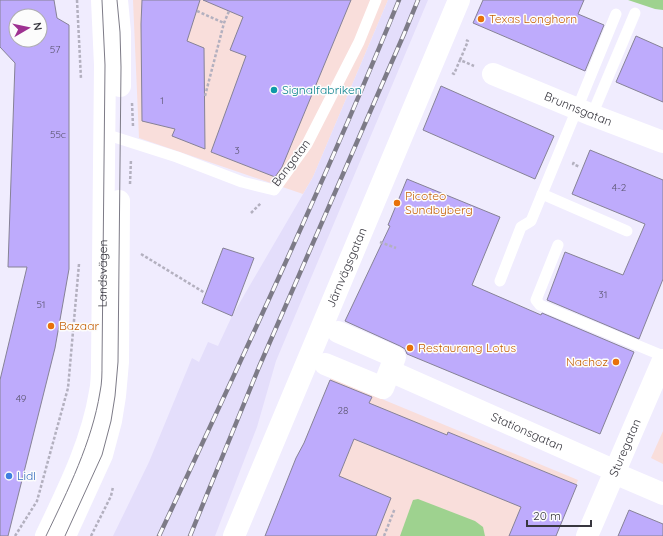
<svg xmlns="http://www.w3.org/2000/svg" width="663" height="536" viewBox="0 0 663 536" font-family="Quicksand,sans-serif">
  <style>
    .commercial { fill: #f9dedb }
    .built { fill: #e4defb }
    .green { fill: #9ed28f }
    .building { fill: #beabfc; stroke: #868296; fill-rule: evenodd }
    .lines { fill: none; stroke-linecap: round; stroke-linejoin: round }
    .path { stroke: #b3b0bf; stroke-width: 2.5; stroke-dasharray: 3 2; stroke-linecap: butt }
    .lane { stroke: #fff; stroke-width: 11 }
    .street { stroke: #fff; stroke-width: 22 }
    .secondary { stroke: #fff; stroke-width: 22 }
    .tram { stroke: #7d7b87; stroke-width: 1 }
    .rail-casing { stroke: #7d7b87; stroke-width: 4.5 }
    .rail { stroke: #fcfcfc; stroke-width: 3; stroke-dasharray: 9; stroke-linecap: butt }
    .food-dot { fill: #e8710a; stroke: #fcfcfc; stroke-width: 1.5 }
    .culture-dot { fill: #0f9aa8; stroke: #fcfcfc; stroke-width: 1.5 }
    .shop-dot { fill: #3f7fe0; stroke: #fcfcfc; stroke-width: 1.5 }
    .labels { text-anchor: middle; stroke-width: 3; stroke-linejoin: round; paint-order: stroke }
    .number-label { font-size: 10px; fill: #5a546e }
    .food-label { font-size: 12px; fill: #c56008; stroke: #fcfcfc; text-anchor: start }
    .culture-label { font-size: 12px; fill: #0d838f; stroke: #fcfcfc; text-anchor: start }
    .street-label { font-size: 12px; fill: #38373f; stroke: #fcfcfc }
    .shop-label { font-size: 12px; fill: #366cbe; stroke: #fcfcfc; text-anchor: start }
  </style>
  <rect width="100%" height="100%" fill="#f0ecfe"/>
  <g class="commercial">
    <polygon points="133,0 388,0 313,177 303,194 139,138"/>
    <polygon points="331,378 578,480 556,536 265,536"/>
    <polygon points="663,431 663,464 651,458"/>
  </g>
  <polygon class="built" points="388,0 428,0 276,361 257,427 215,536 113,536 149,462 192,358 199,362 208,342 218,346 232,316 313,177"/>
  <g class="green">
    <polygon points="628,0 663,0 663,10 655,9"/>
    <polygon points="418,499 475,521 483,527 485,536 400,536 413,500"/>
  </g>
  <g class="building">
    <path d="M0,0H54L57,18L69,25V269L55,348L8,536H0V380L27,267H8L15,63L0,47ZM16,16H40V40H16Z"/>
    <polygon points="142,0 200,0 187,41 204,48 205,149 172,136 175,129 142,121 141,24"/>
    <polygon points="203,0 351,0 282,167 275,177 211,152 246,56 230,50 243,17"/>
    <polygon points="483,0 584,0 578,14 604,25 585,71 473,23"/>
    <polygon points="636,36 663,48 663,102 616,82"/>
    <polygon points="441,86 554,136 535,179 423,130"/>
    <polygon points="590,150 663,180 663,279 639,339 547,300 565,252 623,275 645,224 572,194"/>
    <polygon points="407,179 500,217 472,285 541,315 542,313 634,352 600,434 407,354 405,349 400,346 345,321 390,226 388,225"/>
    <polygon points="223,248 254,258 232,316 202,303"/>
    <polygon points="330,380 372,397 369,403 447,435 448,432 577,485 556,536 509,536 521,507 354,439 339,476 391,498 376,536 265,536 296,458 304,443"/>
    <polygon points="629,510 663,524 663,536 618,536"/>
  </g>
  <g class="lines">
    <g class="path">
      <polyline points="77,0 81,79"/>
      <polyline points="197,11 224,23"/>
      <polyline points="460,60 468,41 466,40"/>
      <polyline points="452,73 454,74 460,60 474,66"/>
      <polyline points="205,96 224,23 229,11"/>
      <polyline points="132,103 133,126"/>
      <polyline points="574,162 573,164 580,167"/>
      <polyline points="130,184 131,159"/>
      <polyline points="251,213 261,203"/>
      <polyline points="380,242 396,248"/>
      <polyline points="141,254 205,293"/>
      <polyline points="15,536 37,501 68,388 79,264"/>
      <polyline points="91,536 111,496 113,487"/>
      <polyline points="384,536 395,508"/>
    </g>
    <g class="lane">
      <polyline points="592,115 635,13"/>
      <polyline points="105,134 177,157 242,182 274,190 307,144 359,42 376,0"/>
      <polyline points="542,194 627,231"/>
      <polyline points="558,245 536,300 540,305 663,356"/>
      <polyline points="500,281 521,227 531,221 616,14"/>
    </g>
    <g class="street">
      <path id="s1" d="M493,74L592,115L663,142"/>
      <polyline points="325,364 383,388 395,357 338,332"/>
      <path id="s2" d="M390,371L611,469L614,473L663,494"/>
      <path id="s3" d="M587,536L663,360"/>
    </g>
    <g class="secondary">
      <polyline points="117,0 120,32 120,86"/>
      <path d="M46,536C68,490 92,442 100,392C102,383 102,373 102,364L105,65L102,0"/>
      <polyline points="65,536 102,455 111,421 115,396 118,362 119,201"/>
      <path id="s4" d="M234,536L459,0"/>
    </g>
    <g class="tram">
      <path id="s5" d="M46,536C68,490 92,442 100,392C102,383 102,373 102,364L105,65L102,0"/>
      <polyline points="65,536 102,455 111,421 115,396 118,362 121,67 120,32 117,0"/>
    </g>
    <defs>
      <g id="rail">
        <path d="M159,536C242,359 325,181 399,0"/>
        <polyline points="190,536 259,367 404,34 418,0"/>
      </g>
    </defs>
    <use href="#rail" class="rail-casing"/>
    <use href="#rail" class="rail"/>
  </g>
  <g class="food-dot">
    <circle cx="481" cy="19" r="4"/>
    <circle cx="397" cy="203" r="4"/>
    <circle cx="51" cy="326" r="4"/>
    <circle cx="410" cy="348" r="4"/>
    <circle cx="616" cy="362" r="4"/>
  </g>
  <circle class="culture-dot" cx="274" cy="90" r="4"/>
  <circle class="shop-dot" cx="9" cy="476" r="4"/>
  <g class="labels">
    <g class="number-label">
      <text x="55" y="53">57</text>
      <text x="162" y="104">1</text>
      <text x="58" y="138">55c</text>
      <text x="237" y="154">3</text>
      <text x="619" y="191">4-2</text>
      <text x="603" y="298">31</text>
      <text x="41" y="308">51</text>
      <text x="21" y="402">49</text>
      <text x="343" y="414">28</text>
    </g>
    <g class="food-label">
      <text x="489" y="23">Texas Longhorn</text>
      <text x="405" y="200">Picoteo<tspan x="405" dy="14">Sundbyberg</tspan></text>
      <text x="59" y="330">Bazaar</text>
      <text x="418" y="352">Restaurang Lotus</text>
      <text x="608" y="366" text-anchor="end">Nachoz</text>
    </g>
    <g class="culture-label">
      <text x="282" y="94">Signalfabriken</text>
    </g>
    <g class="street-label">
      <text dy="4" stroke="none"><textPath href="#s1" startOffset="92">Brunnsgatan</textPath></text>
      <text transform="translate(291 163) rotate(-53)" y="4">Bangatan</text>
      <text dy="4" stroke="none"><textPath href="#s4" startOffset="291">Järnvägsgatan</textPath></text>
      <text dy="4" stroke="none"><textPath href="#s5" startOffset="273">Landsvägen</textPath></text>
      <text dy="4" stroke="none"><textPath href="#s2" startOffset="150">Stationsgatan</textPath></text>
      <text dy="4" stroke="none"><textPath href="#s3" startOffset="96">Sturegatan</textPath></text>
    </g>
    <g class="shop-label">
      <text x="17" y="480">Lidl</text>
    </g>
  </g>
  <g transform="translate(28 28) rotate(81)"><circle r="19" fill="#fcfcfc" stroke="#aeadb0"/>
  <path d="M0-3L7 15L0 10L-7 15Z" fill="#9e3191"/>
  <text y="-6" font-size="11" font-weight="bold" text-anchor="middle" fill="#38373f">N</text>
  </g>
  <path d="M527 520v6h64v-6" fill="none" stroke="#38373f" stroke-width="2"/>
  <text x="533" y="520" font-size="12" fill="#38373f" stroke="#fcfcfc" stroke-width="3" paint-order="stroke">20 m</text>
</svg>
